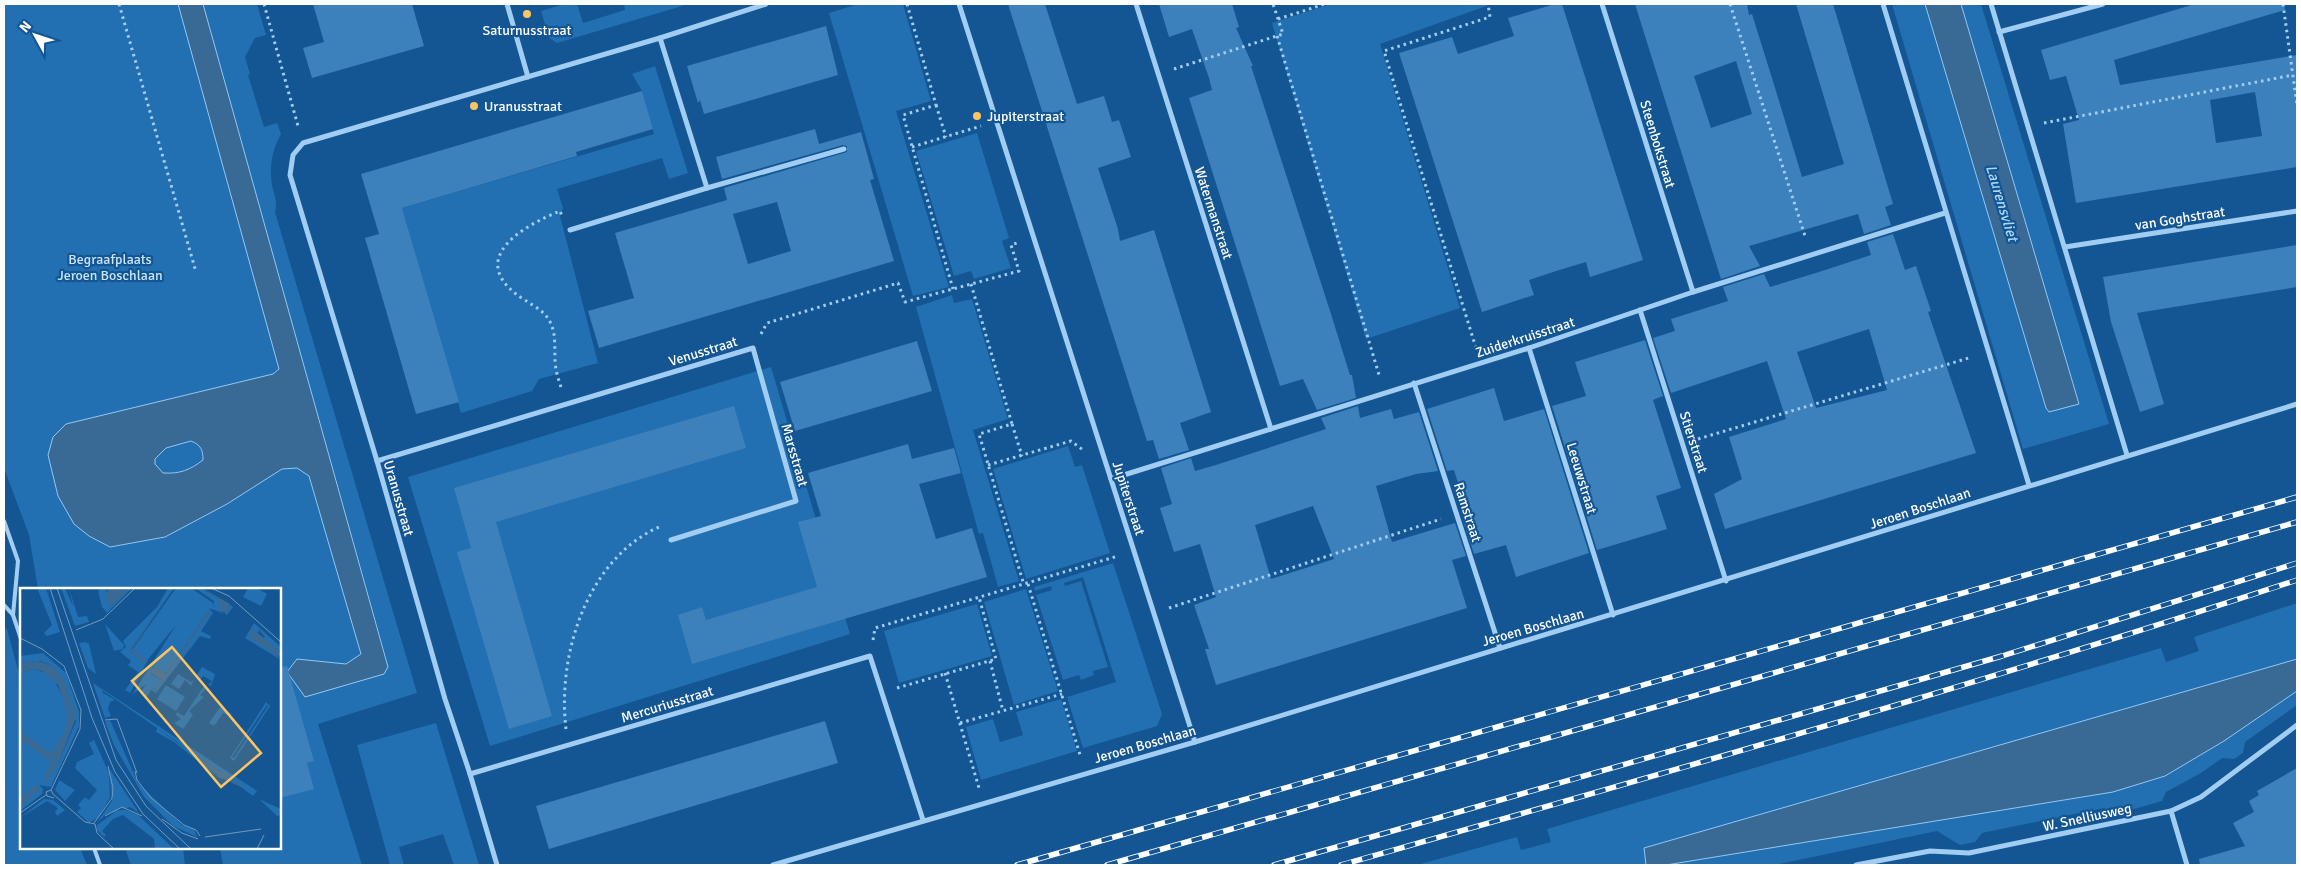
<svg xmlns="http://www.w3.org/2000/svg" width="2301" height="869" viewBox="0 0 2301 869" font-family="Signika,sans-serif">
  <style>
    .green { fill: #226fb1 }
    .water { fill: #396a96; stroke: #93c9f5; fill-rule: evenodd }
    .building { fill: #3c80bc; fill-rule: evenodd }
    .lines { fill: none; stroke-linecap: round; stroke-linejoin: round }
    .path { stroke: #a1cdf2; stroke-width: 3; stroke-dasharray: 2.5 4; stroke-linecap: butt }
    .lane { stroke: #a1cdf2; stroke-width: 4 }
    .street { stroke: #a1cdf2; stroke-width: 5 }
    .rail-casing { stroke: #fff; stroke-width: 5.5 }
    .rail { stroke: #135693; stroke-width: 4; stroke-dasharray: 11; stroke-linecap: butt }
    .poi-dot { fill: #ffc462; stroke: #135693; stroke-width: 2 }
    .labels { text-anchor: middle; stroke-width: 4.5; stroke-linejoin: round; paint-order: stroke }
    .poi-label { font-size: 14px; fill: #fff; stroke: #135693; text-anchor: start }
    .street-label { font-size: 14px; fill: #fff; stroke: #135693 }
    .park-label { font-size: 14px; fill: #c9e5fd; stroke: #135693 }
    .water-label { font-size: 15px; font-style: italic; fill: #add7f9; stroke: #135693 }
    .inset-road { fill: none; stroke: #719abe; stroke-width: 1 }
    .view { fill: #ffc462; fill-opacity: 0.15; stroke: #ffc462; stroke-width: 2.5 }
    .inset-edge { fill: none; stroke: #fff; stroke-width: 2.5 }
  </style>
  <rect width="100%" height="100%" fill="#135693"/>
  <g class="green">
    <path d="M4,4H178L279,369L273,374L48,455L58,496L89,536L110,547L165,537L227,504L282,469L297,468L309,476L361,655L347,664L297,659L287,672L387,661L203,4H257L266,35L255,38L245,57L250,74L248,75L264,127L277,123L281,134C272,150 269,167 272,185C274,195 278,202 275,212L417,693L318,724L362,865H223L220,848H280V589H38L29,535L4,468Z"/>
    <polygon points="565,4 577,4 583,23 625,10 624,4 689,4 557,43 549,38 541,11"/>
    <polygon points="858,4 903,4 931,101 896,111 949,287 913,296 829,13"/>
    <polygon points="1331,4 1492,4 1380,44 1460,308 1366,339 1272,23"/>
    <polygon points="1892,4 1925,4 2046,408 2049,412 2079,404 1961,4 1981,4 2109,424 2023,449"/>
    <polygon points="655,66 688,173 669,179 662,158 557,189 563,208 560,216 598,363 539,379 532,391 461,413 402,208 654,134 642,91 632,74"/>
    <polygon points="977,133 1009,238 1002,241 1011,268 974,279 971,271 954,276 916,151"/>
    <polygon points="952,295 954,303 972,299 1008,419 973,430 1019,581 998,587 983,533 979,534 916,307"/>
    <polygon points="771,367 850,634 490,746 408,477"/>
    <path d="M191,441C201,445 203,450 203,460C190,470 180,474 163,473L155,464V459L166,448Z"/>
    <polygon points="1068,446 1075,467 1082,465 1110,553 1026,579 993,469"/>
    <polygon points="1113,563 1162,714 1157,726 1083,748 1067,697 1116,682 1083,577 1064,583 1065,586 1081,581 1108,667 1093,671 1094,675 1081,680 1079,675 1063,680 1036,595 1052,590 1051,586 1035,591 1034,587"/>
    <polygon points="1026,589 1058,691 1014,705 984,602"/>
    <polygon points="2297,603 2297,659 1644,848 1646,865 1417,865 1517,837 1521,850 1551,842 1547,829 2161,648 2166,662 2199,651 2194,637"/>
    <polygon points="977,604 992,656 899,683 884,631"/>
    <polygon points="4,627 7,629 21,681 21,848 80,848 87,865 4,865"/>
    <polygon points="2297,691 2297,705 2245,742 2243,753 2234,759 2222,758 2201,773 2166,792 2162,801 2117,814 2104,808 1982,833 1975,842 1960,845 1937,831 1774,865 1666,865 2113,792 2165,776 2224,741"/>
    <polygon points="1061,699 1077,751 981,780 966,727 993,719 1000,742 1023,735 1016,712"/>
    <polygon points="436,723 479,865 454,865 443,834 399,847 404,865 390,865 357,745"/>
    <polygon points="125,848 183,848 185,865 131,865"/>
  </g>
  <g class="water">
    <path d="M178,4H203L388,667L384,674L305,697L287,672L297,659L346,664L361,654L309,476L297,468L282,469L227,504L165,537L110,547L89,536L74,524L58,496L48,455L53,437L66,424L273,374L279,369ZM191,441C201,445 203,450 203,460C190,470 180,474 163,473L155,464V459L166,448Z"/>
    <polygon points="1925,4 1961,4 2079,404 2049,412 2046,408"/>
    <polygon points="2297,659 2297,691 2224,741 2165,776 2113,792 1666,865 1646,865 1644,848"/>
  </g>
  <g class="building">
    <polygon points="313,4 412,4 424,46 312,78 303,48 324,42"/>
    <polygon points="1008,4 1045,4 1077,104 1104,96 1112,122 1119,120 1131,157 1098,168 1118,229 1120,241 1154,230 1211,412 1180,423 1189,450 1159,459 1153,440 1147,441"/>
    <polygon points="1159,4 1232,4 1239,27 1236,28 1253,66 1251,66 1331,314 1350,375 1352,375 1356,398 1317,410 1303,379 1280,386 1189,98 1212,90 1209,78 1192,29 1169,37"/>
    <polygon points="1555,4 1562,4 1643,260 1590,277 1586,262 1556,271 1529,280 1534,295 1482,312 1399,53 1452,37 1458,54 1514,36 1508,18"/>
    <path d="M1635,4H1747L1749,15L1752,14L1776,91L1802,177L1844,164L1796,4H1833L1893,204L1885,207L1891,225L1864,234L1858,214L1749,246L1760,266L1721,279ZM1736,61L1752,114L1711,128L1694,76Z"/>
    <path d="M2195,4H2284L2285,10L2114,60L2120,85L2297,55V167L2076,203L2063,124L2079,120L2066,76L2050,80L2041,50ZM2255,92L2262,136L2216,143L2210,100Z"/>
    <polygon points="826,26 838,75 704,114 700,100 698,103 687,66"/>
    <polygon points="642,91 653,129 576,152 577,156 402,208 459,402 416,414 365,238 379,234 361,174"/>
    <path d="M815,129L819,144L861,132L874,179L870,180L894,261L599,348L588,311L634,298L615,233L727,200L724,188L847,152V146L843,145L722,179L716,157ZM777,202L791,251L748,264L733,214Z"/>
    <path d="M1893,234L1905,270L1916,266L1931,311L1928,312L1976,453L1725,529L1714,494L1742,479L1729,437L1786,419L1767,361L1671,393L1653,338L1675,331L1671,319L1728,301L1723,287L1764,274L1770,287L1819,272L1871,255L1867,242ZM1869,329L1887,390L1816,408L1797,352Z"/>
    <polygon points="2297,245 2297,287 2137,313 2164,404 2140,412 2111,322 2103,277"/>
    <polygon points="1645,340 1663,396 1653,400 1681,488 1656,496 1667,529 1597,550 1552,406 1586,396 1575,362"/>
    <polygon points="917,341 932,391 795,431 780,382"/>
    <polygon points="1494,388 1504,421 1544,409 1589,553 1516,577 1506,545 1474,554 1463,520 1469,518 1454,470 1447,471 1427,409"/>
    <polygon points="734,406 746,448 496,522 552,716 509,729 457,552 471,548 454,488"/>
    <path d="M1358,406L1360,418L1391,409L1394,419L1419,412L1438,471L1416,474L1376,486L1392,542L1455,523L1466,556L1452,560L1467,608L1216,685L1205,649H1209L1194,605L1216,597L1200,544L1174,552L1160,508L1172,504L1161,468L1191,458L1195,471L1216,465L1326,429L1321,418ZM1313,506L1334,559L1271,579L1255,525Z"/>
    <polygon points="908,444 912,459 954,448 961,473 919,484 936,539 972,528 987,577 692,664 678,615 702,607 706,620 817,587 798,522 821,516 808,473"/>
    <polygon points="287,666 314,761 307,763 314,789 280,798 280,667"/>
    <polygon points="825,721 838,763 549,849 536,806"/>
    <polygon points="2297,768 2297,865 2200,865 2199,859 2245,846 2233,823 2254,812 2249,801 2259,795 2257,791"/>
  </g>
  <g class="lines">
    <g class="path">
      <polyline points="119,4 196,272"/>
      <polyline points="264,4 298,126"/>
      <polyline points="907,4 936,105 903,115 953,289"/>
      <polyline points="1730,4 1806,239"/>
      <polyline points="2283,4 2297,105"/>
      <polyline points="1278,19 1325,4"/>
      <polyline points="1277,36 1380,378"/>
      <polyline points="1174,69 1283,34 1273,4"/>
      <polyline points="936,105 946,137"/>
      <polyline points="2044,123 2293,75"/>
      <polyline points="912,147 981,126"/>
      <polyline points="971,284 1012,424 979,434 1024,585"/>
      <polyline points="761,334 767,323 898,283 905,302 1019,271 1011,245 1017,243"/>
      <polyline points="1476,348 1384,51 1490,17 1488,4"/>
      <path d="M561,387C559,381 557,375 556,369C553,352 558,335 549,320C543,309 526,302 516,294C468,256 526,225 560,211L562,216"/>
      <polyline points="1012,424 1022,456"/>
      <polyline points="1698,439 1972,357"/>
      <polyline points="988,465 1071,441 1083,450"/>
      <polyline points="1028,584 1081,758"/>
      <polyline points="1169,608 1441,519"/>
      <polyline points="873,640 875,628 1118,556"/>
      <polyline points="990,661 1003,711"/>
      <polyline points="945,673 979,788"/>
      <polyline points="897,688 996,659 979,597"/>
      <polyline points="960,723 1062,694"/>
      <path d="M566,729C557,655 587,559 659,527"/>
    </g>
    <g class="lane">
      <polyline points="4,521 18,561 13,615 21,639"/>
      <polyline points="4,605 13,615"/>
      <polyline points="94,848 100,865"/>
    </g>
    <g class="street">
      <polyline points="507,4 528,77"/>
      <polyline points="959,4 1195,742"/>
      <polyline points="1136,4 1271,429"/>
      <polyline points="1602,4 1693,292"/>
      <polyline points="1883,4 2029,485"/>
      <polyline points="1991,4 2127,455"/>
      <polyline points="1999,32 2103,4"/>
      <polyline points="707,188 844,149"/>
      <polyline points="570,230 707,188 660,38"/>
      <polyline points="2065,247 2297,211"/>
      <polyline points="1640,310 1726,581"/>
      <polyline points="1529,348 1613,615"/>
      <polyline points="1414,383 1500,648"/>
      <polyline points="377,461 753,348 796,501 671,540"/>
      <polyline points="1111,479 1529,348 1693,292 1945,213"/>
      <polyline points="470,774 870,656 923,820"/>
      <polyline points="2171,811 2187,865"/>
      <polyline points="497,865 470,774 445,699 377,461 290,175 293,155 303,143 660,38 766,4"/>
      <polyline points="773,865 1195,742 2297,404"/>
      <polyline points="1856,865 1930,851 1969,853 2171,811 2201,797 2297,725"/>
    </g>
    <defs>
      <g id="rail">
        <polyline points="1017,865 2297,497"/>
        <polyline points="1107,865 2297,522"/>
        <polyline points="1274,865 2002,656 2297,563"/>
        <path d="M1341,865C1661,774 1981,684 2297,580"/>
      </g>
    </defs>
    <use href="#rail" class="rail-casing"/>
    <use href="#rail" class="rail"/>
  </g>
  <g class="poi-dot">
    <circle cx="527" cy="14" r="5"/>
    <circle cx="474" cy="106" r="5"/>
    <circle cx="977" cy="116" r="5"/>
  </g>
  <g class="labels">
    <g class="poi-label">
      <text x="527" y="35" text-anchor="middle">Saturnusstraat</text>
      <text x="484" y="111">Uranusstraat</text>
      <text x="987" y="121">Jupiterstraat</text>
    </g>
    <g class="street-label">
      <text transform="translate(1658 144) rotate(73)" y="5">Steenbokstraat</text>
      <text transform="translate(1214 213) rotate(72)" y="5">Watermanstraat</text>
      <text transform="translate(2180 218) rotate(-9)" y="5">van Goghstraat</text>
      <text transform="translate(1525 337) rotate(-18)" y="5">Zuiderkruisstraat</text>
      <text transform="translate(703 351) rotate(-17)" y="5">Venusstraat</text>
      <text transform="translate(1694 442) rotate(72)" y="5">Stierstraat</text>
      <text transform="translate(795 455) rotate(74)" y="5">Marsstraat</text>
      <text transform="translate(1582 478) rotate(73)" y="5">Leeuwstraat</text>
      <text transform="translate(399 498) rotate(74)" y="5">Uranusstraat</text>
      <text transform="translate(1129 498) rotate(72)" y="5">Jupiterstraat</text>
      <text transform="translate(1920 508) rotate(-18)" y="5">Jeroen Boschlaan</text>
      <text transform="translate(1468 512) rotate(72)" y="5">Ramstraat</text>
      <text transform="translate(1533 627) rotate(-16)" y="5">Jeroen Boschlaan</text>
      <text transform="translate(667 704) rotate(-17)" y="5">Mercuriusstraat</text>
      <text transform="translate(1145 744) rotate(-16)" y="5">Jeroen Boschlaan</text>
      <text transform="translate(2087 817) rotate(-12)" y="5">W. Snelliusweg</text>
    </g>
    <g class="park-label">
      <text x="110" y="264">Begraafplaats<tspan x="110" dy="16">Jeroen Boschlaan</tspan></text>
    </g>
    <g class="water-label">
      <text transform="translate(2002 203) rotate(73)" y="5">Laurensvliet</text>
    </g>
  </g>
  <g transform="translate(20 588)">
    <rect width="261" height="261" fill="#135693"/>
    <path d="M17,0H26L40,44L27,48L24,45L32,37ZM41,0H45L53,18L49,0L58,29L67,28L69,34L55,38ZM82,0H89L86,2L90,19L107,4L104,0L111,1L87,25L82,19L78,3ZM148,0H154L109,63L120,71L112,62L156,0H171L193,15V20L194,13L175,0H182L198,11L201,24L205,26L210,17L186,0L213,19L207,27L189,20L193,25L181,43L191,48L190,51L180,48L136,105L131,102L126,111L120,105L126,96L112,107L156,37L129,70L110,105L105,102L118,84L108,77L111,73L100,64L106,59L103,53L137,19ZM189,22L191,23L136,103L132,100L136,101L142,92L131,86L133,79L146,86ZM228,0H237L247,6L241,18L223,9ZM234,35L261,59V65L243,50L245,49L239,42L238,45L232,41L261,72L225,50ZM85,36L104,57L103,61L94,63ZM66,54L69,56L76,86L68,80L59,55ZM23,65L46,85L59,124V138L31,199L19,197L23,201L22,206L0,223V219L20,200L0,212V84L14,81L31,87L47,116L50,128L47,141L25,195L39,174L56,133L31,77L20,73L0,75V68ZM182,79L195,86L191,98L188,97L192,93L183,88L180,92L172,86L176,88ZM158,86L171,94L174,92L171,98L165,92L159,101L151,96ZM73,95L237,203L233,208L214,194L199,190L154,154L136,144L137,140L166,161L156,153L82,102L89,126L83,105L95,112L90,114L88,121L91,128L85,130ZM177,168L214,193L197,187ZM146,97L165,109L156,123L137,111ZM184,98L187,100L180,107L184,109L169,123L173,127L163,141L154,135L161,131L156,127L157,124L164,128ZM246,114L250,118L214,173L210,170ZM247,117L248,118L214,170L212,169ZM200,119L212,126L210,128L203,125L194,138L189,135ZM90,132L118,195L162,237L174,241L177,249L153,238L124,209L94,157L85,134ZM74,152L89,185L90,209L79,229L69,235L57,224L61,220L58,217L65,209L69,212L77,202L55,180L57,174L74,166L69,155ZM89,180L119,225L110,219L85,227L76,236L92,213ZM39,192L55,202L45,213L35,202ZM24,211L33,212L45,222L37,228L35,224L38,220L27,213L0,230ZM239,211L261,221V227L257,228ZM101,220L118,227L154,261H135L134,251L103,227L93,231L82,243L86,247L84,249L77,242V237Z" fill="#226fb1" fill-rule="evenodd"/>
    <path d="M89,0H104L107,4L90,19L85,7ZM154,0L112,61L128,73L124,75L109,63ZM182,0L210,16L207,25L200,23L198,11ZM189,22L191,23L137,103L132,100L136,101L142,92L131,85L132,81L135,79L146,86ZM233,41L261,65V70L228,49ZM17,73L31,77L42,88L57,127L39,174L26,195L23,193L31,174L0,151V143L31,165L46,141L47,122L38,97L22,83L11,81L0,96L8,82L0,85V75ZM176,169L177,168L231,204L200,189ZM15,197L20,201L0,219V210Z" fill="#396a96"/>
    <path class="inset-road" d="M30,0L72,130L95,184L123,226L160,261M37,0L96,172L126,218L171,261M191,0L209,8L262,55M56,42L83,31L115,0M0,50L22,61L44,78L61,122L60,141L31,202M85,132L97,131L117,185M115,183L117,192L131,210L164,237L176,242L180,248M33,206L65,234L75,236L77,245L94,261M33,206L31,202L26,204L27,208L34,210M0,225L26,207M85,228L102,219L122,228M142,231L162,245L178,251M74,235L92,210L93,200L88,178M185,249L241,241M237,261L244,247"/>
    <path class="view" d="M152,59L241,165L201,199L112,93Z"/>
    <rect width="261" height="261" class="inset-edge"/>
  </g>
  <rect width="2301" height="869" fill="none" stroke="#ffffff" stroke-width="10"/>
  <g transform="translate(35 35) rotate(310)" stroke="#135693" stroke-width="4" paint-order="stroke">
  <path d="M0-4L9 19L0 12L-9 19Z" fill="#ffffff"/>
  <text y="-8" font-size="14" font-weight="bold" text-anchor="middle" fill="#ffffff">N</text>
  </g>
</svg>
